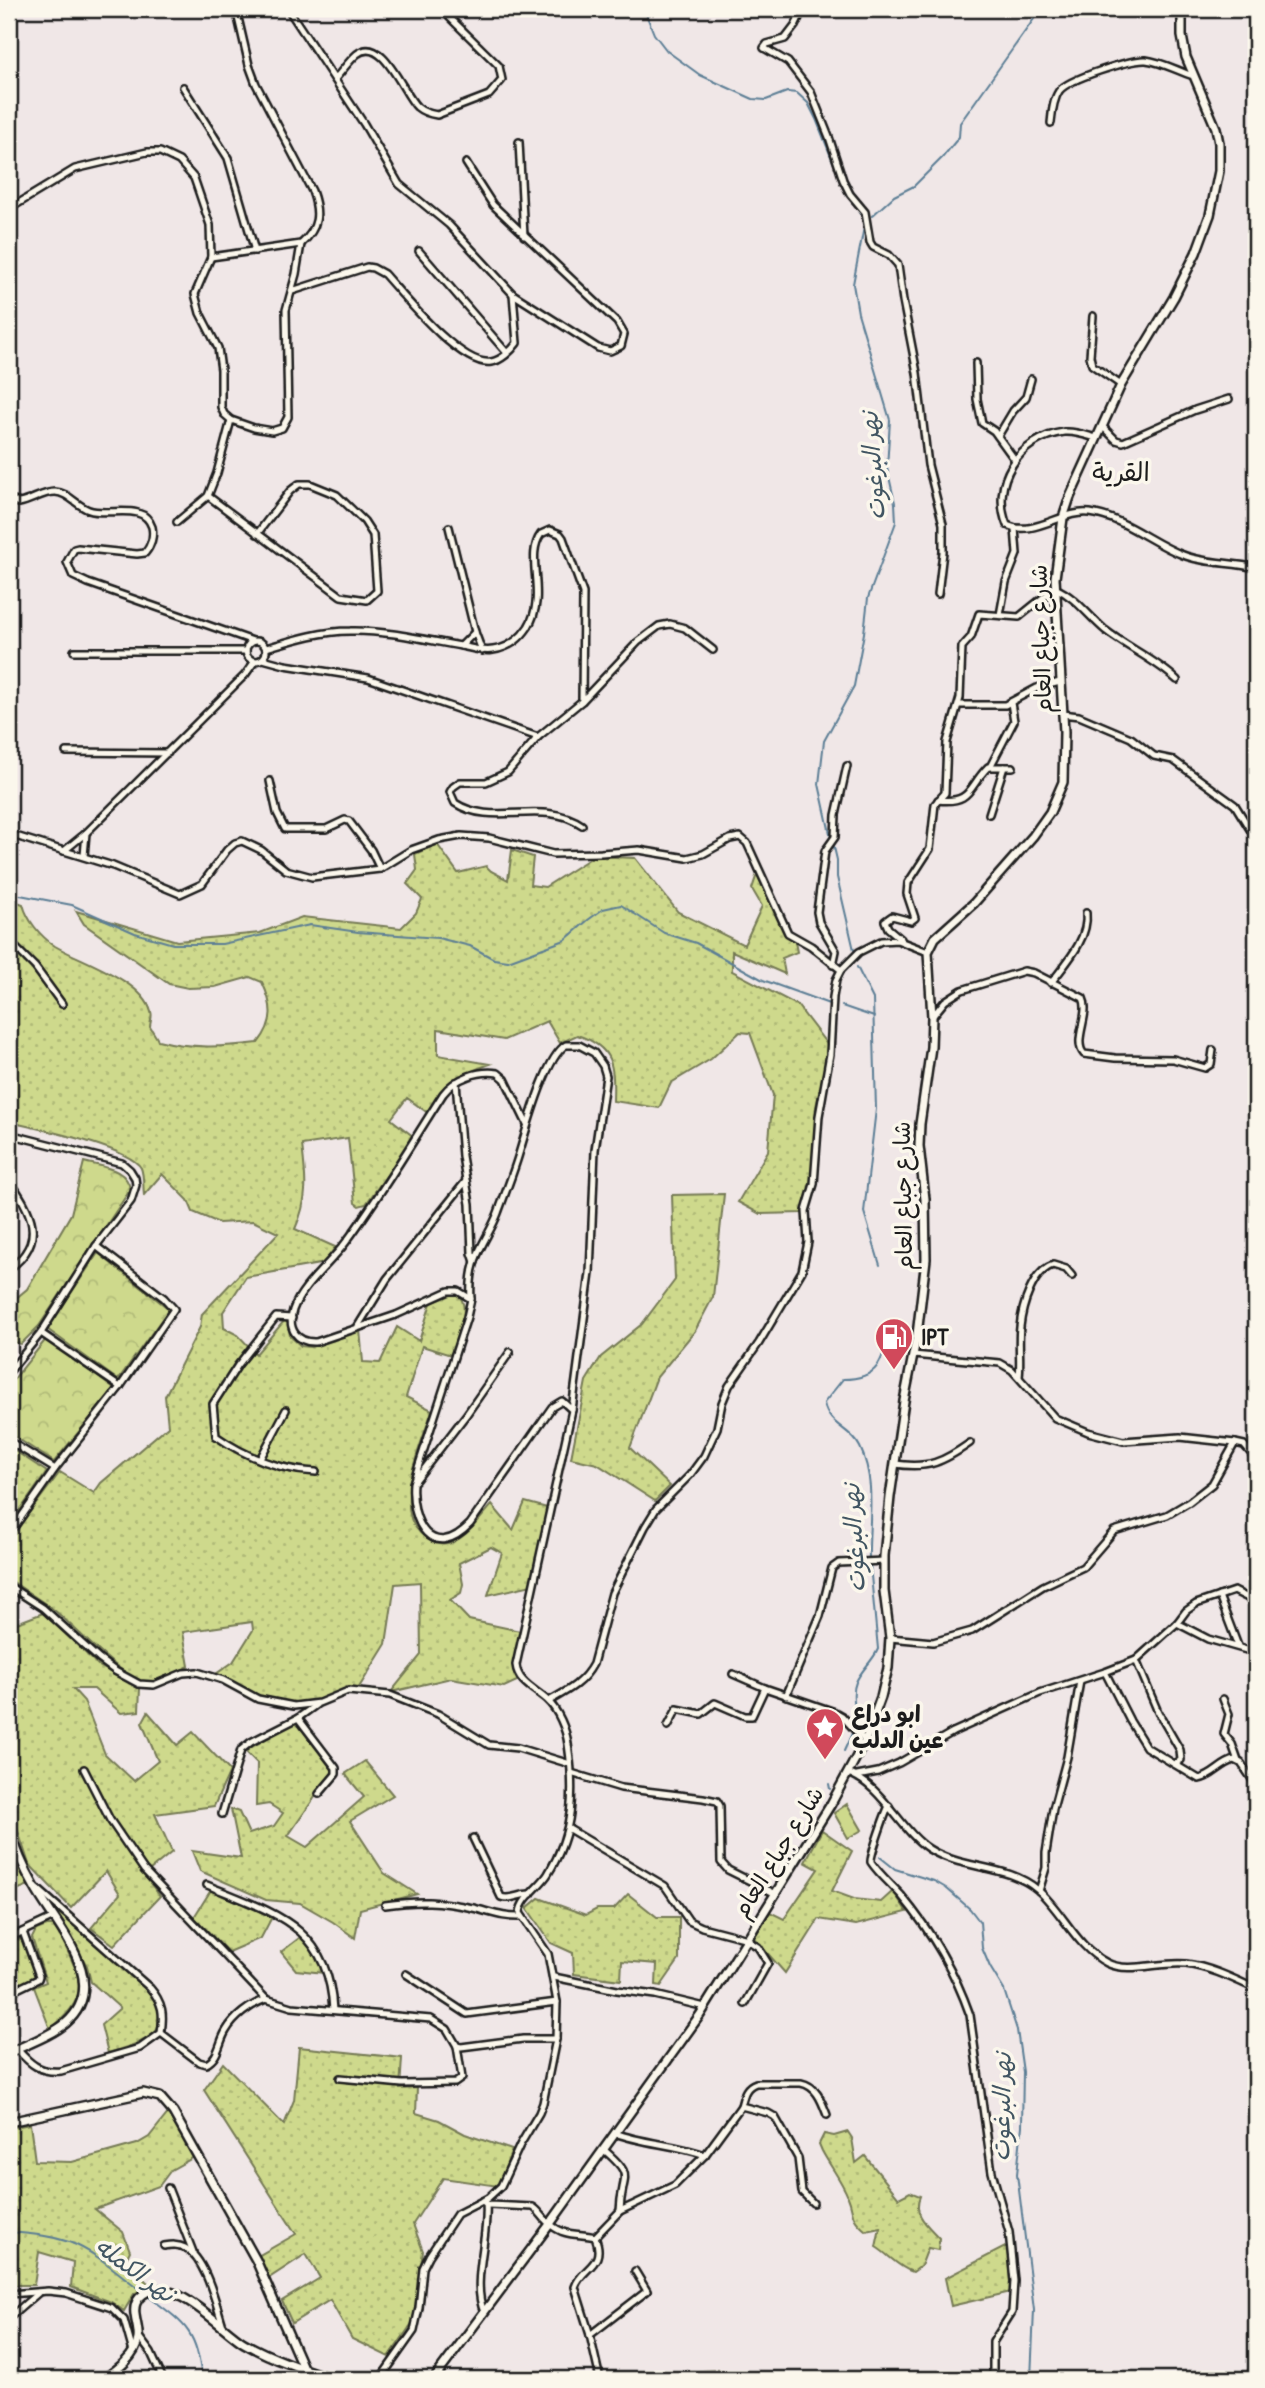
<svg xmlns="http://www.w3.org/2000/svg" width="1265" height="2388" viewBox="0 0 1265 2388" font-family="'Patrick Hand','Playpen Sans Arabic',sans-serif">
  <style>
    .grass { fill: url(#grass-dots); stroke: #757a54; stroke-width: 2 }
    .forest { fill: url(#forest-crowns); stroke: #757a54; stroke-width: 2 }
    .pitch { fill: #ced98c; stroke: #757a54; stroke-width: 2 }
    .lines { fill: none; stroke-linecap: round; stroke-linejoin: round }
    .stream { stroke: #5c7e95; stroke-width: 2 }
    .street-casing { stroke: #1c1c1c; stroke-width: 10 }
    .secondary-casing { stroke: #1c1c1c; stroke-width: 12 }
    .street { stroke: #fbf7ec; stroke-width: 5 }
    .secondary { stroke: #fbf7ec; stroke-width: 7 }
    .labels { text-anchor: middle; stroke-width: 7; stroke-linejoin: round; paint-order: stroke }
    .street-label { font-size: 23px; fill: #1c1c1c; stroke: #fbf7ec }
    .poi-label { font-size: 23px; font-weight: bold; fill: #1c1c1c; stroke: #fbf7ec; text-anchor: start }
    .water-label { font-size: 24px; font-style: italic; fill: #415562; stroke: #fbf7ec }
    .quarter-label { font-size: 26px; fill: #1c1c1c; stroke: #fbf7ec }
  </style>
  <defs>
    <pattern id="grass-dots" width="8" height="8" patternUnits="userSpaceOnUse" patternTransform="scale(1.75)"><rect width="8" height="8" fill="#ced98c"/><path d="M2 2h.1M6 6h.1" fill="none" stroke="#b0ba78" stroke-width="1.8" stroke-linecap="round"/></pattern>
    <pattern id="forest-crowns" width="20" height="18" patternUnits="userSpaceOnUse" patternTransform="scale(1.75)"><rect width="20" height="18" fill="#ced98c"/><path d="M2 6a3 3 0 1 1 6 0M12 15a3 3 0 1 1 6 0" fill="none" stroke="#b0ba78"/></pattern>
  </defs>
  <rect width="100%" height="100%" fill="#f0e7e7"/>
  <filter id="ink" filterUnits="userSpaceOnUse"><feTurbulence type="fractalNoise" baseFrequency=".0143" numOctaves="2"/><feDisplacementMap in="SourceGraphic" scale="14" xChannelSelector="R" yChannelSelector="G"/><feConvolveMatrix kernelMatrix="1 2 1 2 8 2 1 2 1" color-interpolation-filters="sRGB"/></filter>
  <g filter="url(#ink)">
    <g class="grass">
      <path d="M437,844L458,873L486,866L491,871L508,880L512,850L533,857L530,885L545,887L594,856L635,858L678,912L744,945L762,906L752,889L757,874L785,932L795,942L797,952L782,958L785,974L732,951V971L797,1005L829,1047L816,1107L812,1187L803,1213L760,1214L738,1202L768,1151L773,1095L750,1033L740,1032L711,1059L671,1083L659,1108L613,1101C614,1066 614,1047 577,1035L560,1043L547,1021L504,1040L438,1029V1055L490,1064C451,1078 451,1080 428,1113L407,1098L391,1119L414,1137L366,1204L359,1206L355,1203L348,1138L302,1145C306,1178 309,1198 295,1229L335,1247L325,1263L246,1277L223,1312L224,1328L238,1335L256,1354L284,1321L288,1322L290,1336L301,1346L311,1347L360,1330L363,1362L380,1363L397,1327L419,1341L431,1303L456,1293C474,1306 456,1338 451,1355L422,1346L406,1397L432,1410C426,1431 411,1466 409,1487C409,1495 408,1506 410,1514C413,1531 435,1551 453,1542C469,1535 481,1517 492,1505L513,1530L525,1502L547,1508L532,1585L488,1595L502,1553L491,1547L459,1563L463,1584L461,1593L450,1600L469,1620L520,1631C516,1648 512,1663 517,1681L504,1687L451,1678L391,1692L421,1655L420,1582L395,1584L386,1644L358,1689C342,1689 331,1698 316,1701C278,1710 248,1691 216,1674L233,1662L253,1630L252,1622L183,1632L189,1666C178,1671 162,1684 149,1683C126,1683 74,1626 54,1610C39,1599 24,1590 9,1579V1531L15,1532L60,1472L94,1493L101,1483L168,1426L165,1396L200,1327L202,1314L278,1233L253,1221L219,1223L193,1212L188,1200L162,1174L144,1195C143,1188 144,1175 141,1168C129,1147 35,1128 9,1122V899L23,904C27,920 40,936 55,946C80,961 143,980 151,1012C153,1016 150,1022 150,1027L158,1040C191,1049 224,1047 258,1043C275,1022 273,1005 262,982L250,977L215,987L188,988L169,984L84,924L76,911L177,941L260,933L302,917L401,928L416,913L422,899L407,884L417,870L415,854Z"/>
      <polygon points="724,1194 713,1297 695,1331 657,1377 630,1448 670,1486 655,1501 597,1464 571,1458 586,1381 601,1357 642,1324 675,1280 672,1195"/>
      <polygon points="9,1447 47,1472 13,1520 9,1517"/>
      <polygon points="43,1613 99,1666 140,1688 139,1711 121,1713 94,1689 73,1689 84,1701 105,1754 134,1781 158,1761 142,1723 148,1712 177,1745 193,1732 230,1771 214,1806 155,1814 172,1852 144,1875 160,1896 114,1945 91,1928 120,1894 106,1871 71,1908 29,1864 9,1804 9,1626"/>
      <polygon points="296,1722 333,1771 288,1836 307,1847 364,1797 345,1774 365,1761 393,1795 350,1821 384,1873 417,1894 360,1909 355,1938 333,1922 300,1903 266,1900 200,1871 192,1851 241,1858 231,1809 239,1812 249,1834 274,1826 283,1813 269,1804 256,1806 257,1763 245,1751"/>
      <polygon points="822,1830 852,1851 832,1891 854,1899 881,1902 893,1891 907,1912 856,1925 819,1919 785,1973 754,1938 770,1912 784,1919 818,1869 805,1862"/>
      <polygon points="9,1834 29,1885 9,1893"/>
      <polygon points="211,1890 272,1917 261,1938 228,1952 194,1917"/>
      <polygon points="628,1894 657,1917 679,1917 679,1960 661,1986 656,1985 657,1964 622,1961 621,1980 574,1974 573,1953 551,1943 527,1908 539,1898 586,1915 597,1909 614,1909"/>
      <path d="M60,1910L151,1994C181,2033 138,2044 108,2053L101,2025L120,2008L91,1982L87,1966L56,1913Z"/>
      <path d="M47,1926H54L59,1933C79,1976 95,1995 50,2029L34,1987L46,1982L32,1938L36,1930Z"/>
      <polygon points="302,1936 317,1955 325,1973 296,1970 281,1952"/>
      <polygon points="19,1939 27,1944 37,1974 33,1979 9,1989 9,1943"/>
      <polygon points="299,2047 402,2058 400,2089 417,2088 416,2113 439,2120 465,2134 512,2150 498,2186 443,2178 413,2224 423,2251 413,2322 389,2357 352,2339 330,2300 292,2323 282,2301 320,2278 306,2254 269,2278 258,2256 296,2234 204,2090 223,2063 284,2125 294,2100"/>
      <polygon points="169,2112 194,2157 171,2170 159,2186 95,2209 123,2232 130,2251 125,2261 150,2285 134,2294 124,2311 111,2302 71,2287 73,2262 39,2252 34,2285 9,2285 9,2128 30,2124 35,2161 72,2162 137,2144 149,2137"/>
      <path d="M848,2132L852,2138L856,2163L865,2156L899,2198L910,2192L920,2196C912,2214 928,2226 939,2238L938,2250L928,2248L921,2266L913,2272C899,2268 889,2255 876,2247L880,2228L866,2231C848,2216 855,2213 848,2197C842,2181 830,2166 822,2151L819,2144L824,2134L834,2136Z"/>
      <polygon points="1007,2246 1011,2292 951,2306 945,2278"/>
      <polygon points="718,2370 725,2372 730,2379 677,2379 686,2372"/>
    </g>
    <g class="forest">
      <path d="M84,1162C101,1167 128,1168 130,1190L39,1326L21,1344L9,1341V1304L27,1289L71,1214Z"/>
      <polygon points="98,1253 169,1309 118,1380 47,1329"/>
      <polygon points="47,1338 114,1389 54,1462 9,1433 9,1385"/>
    </g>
    <polygon class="pitch" points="847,1804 862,1830 848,1838 834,1813"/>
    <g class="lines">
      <g class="stream">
        <polyline points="644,9 654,34 667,51 700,75 753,99 766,100 787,92 797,93 808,103 816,119 843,187 863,217 864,227 853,284 858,313 890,420 887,468 895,503 896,522 868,598 864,633 854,686 824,741 819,784 831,838"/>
        <polyline points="872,216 894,196 914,186 942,158 959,137 960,123 1041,9"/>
        <polyline points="833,843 837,860 837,877 854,950"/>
        <polyline points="9,895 20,895 72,905 135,933 173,944 222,944 310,925 358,932 438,938 470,946 494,959 508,961 565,940 588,920 603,909 621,905 664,933 696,943 763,980 829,1004"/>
        <polyline points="857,967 873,999 876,1109 864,1212 880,1265"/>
        <polyline points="842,1006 874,1017"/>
        <path d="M869,1560C868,1522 877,1482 860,1447C851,1428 828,1426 824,1403L843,1379C884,1379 883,1355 890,1322"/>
        <path d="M855,1726C858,1712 850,1696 856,1682C861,1670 873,1661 878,1649L870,1565"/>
        <polyline points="844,1751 853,1731"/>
        <polyline points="829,1784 830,1789"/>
        <polyline points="880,1857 895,1869 934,1881 946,1888 970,1909 980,1922 982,1948 990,1967 1004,1990 1017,2030 1023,2072 1022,2126 1017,2174 1034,2310 1031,2379"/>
        <path d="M9,2232C29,2234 49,2235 69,2242C96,2252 119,2274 142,2291"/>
        <path d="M149,2297C188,2326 196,2331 202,2379"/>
      </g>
      <defs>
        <g id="street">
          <polyline points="288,9 364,124 399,184 449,225 513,294 598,348 610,351 621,346 624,334 617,322 493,205 466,163"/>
          <polyline points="803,9 795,26 785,39 767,44 764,48 788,62 811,92 829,137 843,180 850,194 865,212 870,242 873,247 889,255 898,265 903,301 917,373 928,465 943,524 943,552 938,594"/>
          <path d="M335,79C342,71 349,61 357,54C383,34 403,94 417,107C423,112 430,114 437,115L489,95L502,80L499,66L441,9"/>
          <polyline points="183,87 228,158 255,251"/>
          <path d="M1051,123C1052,113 1053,100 1059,91C1068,79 1131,59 1146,60C1162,62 1178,71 1193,76"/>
          <polyline points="519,142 524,236"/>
          <polyline points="9,209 75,169 147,152 160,152 179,161 194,178 210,225 211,257 195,294 200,313 218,348 221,370 221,407 224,414 231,420 254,428 272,431 282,428 288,417 286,310 296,274 301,244"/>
          <polyline points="419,251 507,353"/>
          <path d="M211,257L301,244C319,228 320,213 312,191L256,84L249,65L236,9"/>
          <path d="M292,291L367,267L373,268L384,274C403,295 461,367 491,362C501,361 512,350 517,343L513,294"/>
          <polyline points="1093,316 1090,356 1092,365 1121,385"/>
          <polyline points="976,363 977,399 982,423 994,431 1015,460"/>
          <polyline points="1102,426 1116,440 1123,442 1195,410 1229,399"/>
          <polyline points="998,436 1013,411 1026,397 1031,379"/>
          <path d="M1096,438C1086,435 1075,431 1064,432C1019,438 990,483 1007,525C1033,538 1064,509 1090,513C1125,518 1151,543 1183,555C1206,564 1232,562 1256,568"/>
          <polyline points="208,496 341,596 367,600 377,591 373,535 364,521 337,495 310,484 299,484 290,491 257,534"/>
          <path d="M9,499L19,503C31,501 43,492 55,492C68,492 77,506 89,510C108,517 144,501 152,527C154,536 151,546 145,553L137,554L78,548L74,549L67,562L73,576L88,583L253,641"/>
          <polyline points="177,522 208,496 217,473 231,420"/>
          <polyline points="449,527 475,632 482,651"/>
          <polyline points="1000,615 1006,582 1017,554 1015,528"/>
          <circle cx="256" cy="651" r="10"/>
          <polyline points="461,646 475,632"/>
          <path d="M266,648C293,640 321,631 350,631C386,630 426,640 461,646C472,648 482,652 493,650C508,648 520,639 528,627C548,595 524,557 541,534L550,530L560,534L563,538L583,593L582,701"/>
          <polyline points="74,651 246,651"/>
          <polyline points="263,659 285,665 368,678 538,737"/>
          <polyline points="959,705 1005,705 1037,688 1060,682"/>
          <polyline points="1062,714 1079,716 1131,738 1154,756 1173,760 1235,805 1256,839"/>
          <polyline points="66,752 168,753"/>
          <polyline points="990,767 1014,721 1011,703"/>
          <polyline points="270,781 277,813 285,829 326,829 345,820 349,821 371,850 380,869"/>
          <path d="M938,800C972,804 968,787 988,767H1013"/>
          <polyline points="989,814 1004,767"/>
          <path d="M582,825C543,798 493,828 455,803L450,792L453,787L460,782H486L508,772L538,737L582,701L638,642L659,626L670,624L685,628L713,650"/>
          <polyline points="9,834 113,866 180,894 202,884 227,850 235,843 242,841 261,850 286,870 312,877 380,869 411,850 439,840 461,836 489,838 553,854 601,853 639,850 687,858 703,854 730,839 740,837 747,843 788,933 811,946 841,970"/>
          <polyline points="64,851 86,833"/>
          <polyline points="84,856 86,833 245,675 255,661"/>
          <path d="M901,939L888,928L885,921L892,916L911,921L915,918L907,894L908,883L930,849L935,804L945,793L947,742L960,698L962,647L971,637L979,614L1019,617L1055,588C1076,597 1088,616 1105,630C1128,648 1156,660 1177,680"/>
          <polyline points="9,941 35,967 62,1004"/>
          <polyline points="833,965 836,951 819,922 817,912 825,851 835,837 836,815 847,766"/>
          <path d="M1051,983C1066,963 1089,939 1086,913"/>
          <path d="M932,1017L945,1001L962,990L1024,971L1034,973L1083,998C1091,1014 1072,1041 1084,1054L1115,1058L1173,1059L1205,1068L1211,1064L1213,1050"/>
          <polyline points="456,1082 462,1156 470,1204 472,1253 475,1262"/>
          <polyline points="9,1134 122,1163 130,1170 135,1178 136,1185 131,1201 96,1246 41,1333 9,1372"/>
          <path d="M9,1179C30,1211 49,1240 9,1269"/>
          <path d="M471,1299C470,1285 471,1274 475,1261C481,1244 492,1229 498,1213C505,1194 512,1176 518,1157C526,1132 545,1057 566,1045H579L594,1053L603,1066L606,1076L595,1150L590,1273L572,1410"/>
          <path d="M292,1318L276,1317L238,1365L213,1404L216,1436C246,1457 280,1470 316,1472"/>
          <polyline points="358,1326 387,1279 466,1181"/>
          <polyline points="41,1333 120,1387"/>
          <polyline points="913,1355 1000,1363 1012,1370 1055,1418 1088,1432 1123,1441 1180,1437 1235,1443"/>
          <path d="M1019,1377C1021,1360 1018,1344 1020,1327C1022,1307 1032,1272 1053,1265L1066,1269L1072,1276"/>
          <polyline points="9,1441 55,1469"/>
          <polyline points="260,1459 286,1410"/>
          <path d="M895,1464C929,1469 943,1462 970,1443"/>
          <polyline points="415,1481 466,1415 510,1352"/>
          <polyline points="9,1522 15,1526 55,1469 120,1387 174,1309 164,1298 96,1246"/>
          <polyline points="9,1586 43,1608 99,1659 115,1671 139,1684 154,1685 183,1673 197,1672 223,1680 258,1699 294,1706 319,1703 348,1691 390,1695 438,1714 489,1745 518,1748 570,1764"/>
          <polyline points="1219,1596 1238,1646"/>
          <polyline points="1177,1623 1208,1639 1250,1651 1256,1650"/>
          <polyline points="890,1638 933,1642 972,1631 1043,1586 1083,1567 1114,1531 1167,1515 1189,1502 1212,1484 1235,1443 1244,1445 1256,1459"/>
          <polyline points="1136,1660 1158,1712 1180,1750 1181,1760 1175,1764"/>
          <path d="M1105,1672L1130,1721L1146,1747L1199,1779C1213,1777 1221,1763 1235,1760L1241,1763L1256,1785"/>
          <polyline points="733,1674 765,1688 835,1712 842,1716 865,1741"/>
          <polyline points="786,1696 820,1616 832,1568 839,1563 884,1561"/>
          <polyline points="1223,1699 1229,1714 1224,1734 1232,1744 1238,1761"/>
          <path d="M549,1701C567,1691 583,1683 593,1664L612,1593L645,1527L656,1509L690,1475L704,1456L717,1428L722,1403L729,1386L759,1343L802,1271L808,1242L806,1211L814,1184L819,1116L830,1054L833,997L836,980L841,970L859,952L881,941L897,940L928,952"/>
          <polyline points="298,1718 336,1768 336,1774 319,1794"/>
          <polyline points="668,1726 677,1709 701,1714 715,1703 745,1716 752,1716 765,1688"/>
          <polyline points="84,1769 110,1820 144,1870 266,1999"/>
          <polyline points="571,1773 621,1788 703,1798 717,1801 720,1806 721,1862 728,1870 776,1894"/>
          <path d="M848,1773C882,1785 900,1830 929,1849C962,1870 1008,1864 1038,1890C1063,1912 1076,1947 1107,1963C1129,1974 1161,1961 1186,1964C1210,1967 1234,1979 1256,1989"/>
          <polyline points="857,1776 878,1772 899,1763 953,1732 1040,1693 1105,1672 1136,1660 1177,1623 1186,1611 1196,1604 1234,1591 1256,1602"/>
          <path d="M889,1806C885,1814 870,1856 871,1862C879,1874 891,1884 901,1895C930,1930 955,1972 970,2015L992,2172L1009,2232L1014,2281L1012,2312L993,2342V2379"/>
          <polyline points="222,1814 241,1750 251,1742 298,1718 316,1705"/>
          <polyline points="569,1829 665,1886 689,1921 702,1927 748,1939"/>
          <path d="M473,1838L501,1897C511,1901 520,1893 531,1894"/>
          <path d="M207,1885C274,1913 329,1926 333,2010"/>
          <polyline points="1039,1891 1046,1868 1046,1853 1053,1809 1067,1757 1080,1681"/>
          <path d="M385,1905C419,1900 440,1901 473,1908C490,1912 504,1918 522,1917"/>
          <polyline points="9,1938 52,1918"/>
          <polyline points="406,1974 467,2014 557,2002"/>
          <polyline points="554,1977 617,1990 655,1995 705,2007"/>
          <polyline points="9,1993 38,1979 39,1976 23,1932"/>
          <polyline points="745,2004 768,1963 758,1947 747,1940"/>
          <path d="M161,2033L199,2062L206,2064C219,2058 219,2042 226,2031C234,2017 250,2005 266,1999L292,2007L431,2019L447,2029L457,2046L461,2047L523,2039H556"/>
          <path d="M17,2049C30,2064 40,2073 61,2071L140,2048L161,2033C164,2014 163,2003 150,1988L38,1889"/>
          <polyline points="340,2078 402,2084 455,2083 462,2078 457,2046"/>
          <path d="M741,2106C744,2095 745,2087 756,2083H801C817,2086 822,2102 827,2115"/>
          <path d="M615,2133C644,2144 675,2144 705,2155"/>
          <path d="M603,2149C637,2178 621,2174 620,2211"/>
          <polyline points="168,2188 193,2252"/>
          <path d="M482,2201L488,2205L533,2207C540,2211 543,2219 550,2224C565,2237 578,2233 595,2237C607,2266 581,2267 575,2287L590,2335L600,2379"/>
          <polyline points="595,2237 620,2211 675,2185 705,2155 741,2106 768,2113 775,2117 798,2158 802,2192 813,2203"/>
          <path d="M164,2246C171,2245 178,2244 185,2248C206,2259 216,2304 223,2326"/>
          <polyline points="9,2294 48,2291 66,2293 112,2308 124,2320 133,2352"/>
          <path d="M484,2312C471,2282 489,2238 486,2204"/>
          <polyline points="9,2318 38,2293"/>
          <polyline points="590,2335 647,2291 635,2271"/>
          <polyline points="139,2337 151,2353 163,2379"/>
          <polyline points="1252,2372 1256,2374"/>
          <path d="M380,2379L414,2331L419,2308L423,2268L429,2256L457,2214L488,2198L501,2186L520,2145L539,2113L543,2103L556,2039L557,2002L548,1954L520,1913C521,1898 540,1887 548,1874C574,1832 575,1791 568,1744C566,1729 558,1710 547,1700C535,1689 518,1683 516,1665L572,1410L562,1401L552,1407L470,1524C432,1563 410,1522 413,1483L467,1317L471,1299L458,1291H449L396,1315L316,1342C297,1343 287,1329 293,1310C302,1285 330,1264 346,1242C381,1195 411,1144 443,1094C455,1078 479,1070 498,1073L505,1079L527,1124"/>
          <polyline points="654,2379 674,2376"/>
        </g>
        <g id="secondary">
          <path d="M9,1826C15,1847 23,1867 34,1886C54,1924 113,1982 66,2023C51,2036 27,2044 9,2053"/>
          <polyline points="9,2122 143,2093 160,2097 173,2112 256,2260 304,2370"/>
          <path d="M104,2379C117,2370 136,2356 138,2339C140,2326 129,2310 139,2298C166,2267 223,2331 244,2343C272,2359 303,2369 334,2379"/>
          <polyline points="434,2379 550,2224 700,2015 831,1804 865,1741 881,1697 888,1668 890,1638 884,1591 884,1556 890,1497 904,1401 917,1335 926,1259 925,1199 919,1146 920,1124 931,1047 932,1017 928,952 935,938 974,903 1033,836 1050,812 1063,782 1064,732 1055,578 1063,518 1070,497 1121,385 1174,297 1196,253 1210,215 1219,171 1219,143 1216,128 1186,57 1182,36 1182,9"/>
        </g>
      </defs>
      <use href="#street" class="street-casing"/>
      <use href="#secondary" class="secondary-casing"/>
      <use href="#street" class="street"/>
      <use href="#secondary" class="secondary"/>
    </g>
  </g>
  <defs>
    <symbol id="fuel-pin" viewBox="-11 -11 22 30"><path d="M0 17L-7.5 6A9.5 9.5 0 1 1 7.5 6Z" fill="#d1495b" stroke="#fbf7ec"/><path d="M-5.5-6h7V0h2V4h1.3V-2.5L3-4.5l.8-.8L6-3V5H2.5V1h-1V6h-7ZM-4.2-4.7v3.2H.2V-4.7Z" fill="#fff"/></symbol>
    <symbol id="sight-pin" viewBox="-11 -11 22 30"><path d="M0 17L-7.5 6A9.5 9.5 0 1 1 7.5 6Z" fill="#d1495b" stroke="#fbf7ec"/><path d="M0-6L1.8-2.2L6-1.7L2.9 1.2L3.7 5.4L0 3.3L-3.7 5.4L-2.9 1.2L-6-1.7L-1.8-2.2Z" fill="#fff"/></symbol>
  </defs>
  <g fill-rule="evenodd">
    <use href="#fuel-pin" x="872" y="1315" width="44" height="60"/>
    <use href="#sight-pin" x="803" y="1705" width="44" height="60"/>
  </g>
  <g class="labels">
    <g class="street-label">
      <text transform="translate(1041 639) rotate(-92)" y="8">شارع جباع العام</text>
      <text transform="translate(903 1196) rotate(-91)" y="8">شارع جباع العام</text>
      <text transform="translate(778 1852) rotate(-58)" y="8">شارع جباع العام</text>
    </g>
    <g class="poi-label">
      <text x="921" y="1345">IPT</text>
      <text x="852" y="1722">ابو دراع<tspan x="852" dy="26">عين الدلب</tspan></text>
    </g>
    <g class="water-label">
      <text transform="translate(873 466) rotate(-94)" y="8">نهر البرغوت</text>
      <text transform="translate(854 1538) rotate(-93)" y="8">نهر البرغوت</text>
      <text transform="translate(1002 2107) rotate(-89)" y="8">نهر البرغوت</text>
      <text transform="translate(135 2270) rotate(36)" y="8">نهر الكمله</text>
    </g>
    <g class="quarter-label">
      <text x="1121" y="481">القرية</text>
    </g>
  </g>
  <rect width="1265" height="2388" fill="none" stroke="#fbf7ec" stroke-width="35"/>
  <rect x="18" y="18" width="1230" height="2353" fill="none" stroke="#1c1c1c" stroke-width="2.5" filter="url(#ink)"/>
</svg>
